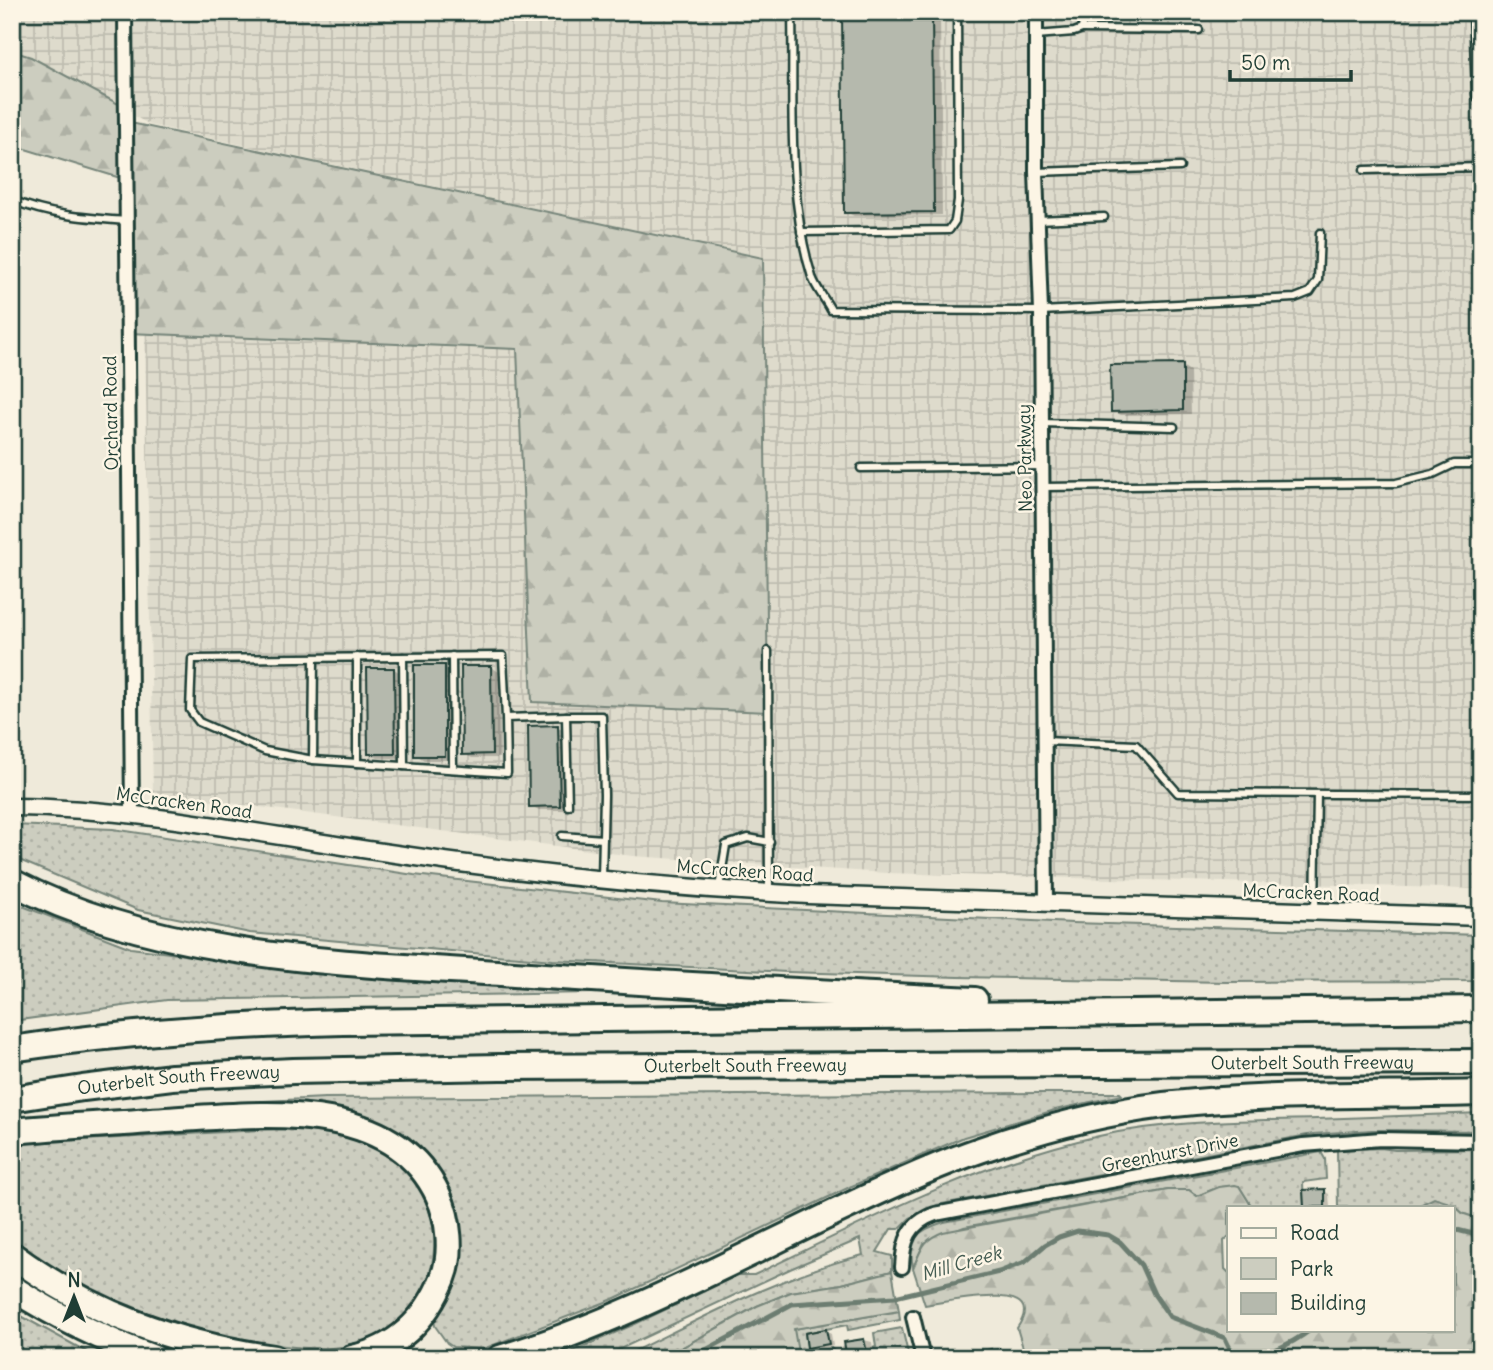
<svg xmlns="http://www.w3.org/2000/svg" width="1493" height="1370" viewBox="0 0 1493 1370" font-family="Delius,sans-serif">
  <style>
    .industrial { fill: url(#industrial-grid) }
    .green { fill: url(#green-dots); stroke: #76857a; stroke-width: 2 }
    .forest { fill: url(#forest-firs); stroke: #76857a; stroke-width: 2 }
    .shadow { fill: #0003 }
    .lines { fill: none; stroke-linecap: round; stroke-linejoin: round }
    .stream { stroke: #6c7d71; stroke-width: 5 }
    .building { fill: #b5b9ad; stroke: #1f3d34; stroke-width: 2 }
    .service-casing { stroke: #1f3d34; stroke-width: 11 }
    .minor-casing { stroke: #1f3d34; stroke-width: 18 }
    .tertiary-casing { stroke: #1f3d34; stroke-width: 21 }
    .motorway-casing { stroke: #1f3d34; stroke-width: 30 }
    .service { stroke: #fcf5e5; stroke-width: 6 }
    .minor { stroke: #fcf5e5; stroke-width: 12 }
    .tertiary { stroke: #fcf5e5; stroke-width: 16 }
    .motorway { stroke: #fcf5e5; stroke-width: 24 }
    .labels { text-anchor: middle; stroke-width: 5; stroke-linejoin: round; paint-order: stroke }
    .street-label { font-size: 18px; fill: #1f3d34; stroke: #fcf5e5 }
    .water-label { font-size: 19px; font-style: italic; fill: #455d53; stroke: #fcf5e5 }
  </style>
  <defs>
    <pattern id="industrial-grid" width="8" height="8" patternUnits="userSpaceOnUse" patternTransform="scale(1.75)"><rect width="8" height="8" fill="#dedbcc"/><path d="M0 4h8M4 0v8" fill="none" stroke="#bebdb0"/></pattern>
    <pattern id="green-dots" width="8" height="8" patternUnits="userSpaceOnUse" patternTransform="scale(1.75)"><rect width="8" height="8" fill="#cccdbf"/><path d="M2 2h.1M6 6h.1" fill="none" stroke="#afb1a5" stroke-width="1.8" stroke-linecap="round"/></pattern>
    <pattern id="forest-firs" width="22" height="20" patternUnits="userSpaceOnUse" patternTransform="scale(1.75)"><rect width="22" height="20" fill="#cccdbf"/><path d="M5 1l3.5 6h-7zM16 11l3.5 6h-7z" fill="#afb1a5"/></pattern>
  </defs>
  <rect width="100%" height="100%" fill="#efeada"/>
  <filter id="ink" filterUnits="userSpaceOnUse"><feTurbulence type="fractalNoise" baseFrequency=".0143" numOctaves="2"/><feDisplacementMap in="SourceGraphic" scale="14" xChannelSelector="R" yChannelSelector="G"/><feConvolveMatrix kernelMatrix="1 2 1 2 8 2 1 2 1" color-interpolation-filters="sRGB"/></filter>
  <g filter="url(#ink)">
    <polygon class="industrial" points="12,12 1481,12 1481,889 886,873 633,856 153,793 145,332 517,349 532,702 763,258 150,125 31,57 12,51"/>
    <g class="green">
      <polygon points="12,825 113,829 414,875 662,903 1073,923 1481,935 1481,981 1226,982 958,977 787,972 553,960 250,933 138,910 12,857"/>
      <polygon points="12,902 131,948 363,978 593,993 167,1000 12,1021"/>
      <polygon points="1038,1093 1120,1093 1122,1095 1055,1110 964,1137 852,1186 611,1300 483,1349 453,1347 447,1343 435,1326 434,1318 450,1289 427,1157 261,1105 264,1101 325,1098"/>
      <path d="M1481,1113V1131L1372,1130L1313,1134L937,1205L910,1218L899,1229H891L877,1252L892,1256V1271L842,1284L791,1292L757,1306L663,1358H620C699,1320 778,1276 863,1255L860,1239L790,1269L601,1358H557L635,1324L738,1275H754C866,1221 976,1163 1099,1136C1169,1120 1244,1121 1316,1119C1371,1117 1426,1115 1481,1113Z"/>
      <path d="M278,1129C316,1130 353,1133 386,1154C455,1199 449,1301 375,1337C345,1353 308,1349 276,1345C179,1333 91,1298 12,1240V1144Z"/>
      <path d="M1381,1148L1395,1150L1481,1149V1218C1470,1216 1461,1216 1456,1205L1427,1204L1416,1207H1338L1337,1150Z"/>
      <path d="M1321,1152L1325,1159L1326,1179L1303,1182L1304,1207H1252L1239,1186L1219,1187L1197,1196L1189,1190H1168L964,1227L924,1243L913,1268C907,1238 918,1230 944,1222Z"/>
      <polygon points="12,1311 98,1358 12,1358"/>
      <polygon points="899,1311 900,1320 848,1330 847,1325 805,1333 808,1352 831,1348 842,1358 799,1358 793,1329"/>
      <polygon points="902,1328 909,1358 863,1358 873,1355 872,1348 876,1347 874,1333"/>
    </g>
    <g class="forest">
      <polygon points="12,51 31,57 126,108 126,122 763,258 768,712 532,702 517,349 128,333 127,180 12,145"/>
      <path d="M1235,1185L1239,1186L1252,1207H1229V1236L1224,1241L1225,1269L1229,1273V1330H1453V1207H1416L1434,1198L1456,1205C1461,1216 1470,1216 1481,1218V1358H1026L1017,1328C1052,1278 945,1302 925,1305L913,1268C922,1249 922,1240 943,1232L1168,1190H1189L1197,1196L1219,1187Z"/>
      <polygon points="892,1271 899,1311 794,1329 799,1358 663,1358 757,1306 791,1292 842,1284"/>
    </g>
    <g class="shadow">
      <polygon points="844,12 940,12 942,215 854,216 846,212"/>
      <polygon points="1121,12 1237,12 1237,17 1129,17"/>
      <polygon points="1182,366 1190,371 1191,414 1121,415 1113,411"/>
      <polygon points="444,667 452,672 452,760 424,760 416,755"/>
      <polygon points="491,667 499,672 500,758 472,758 464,754"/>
      <polygon points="394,669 402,674 403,758 378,758 369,753"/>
      <polygon points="558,727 566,732 567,810 539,810 531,806"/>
      <polygon points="1324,1191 1329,1194 1330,1207 1306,1207 1305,1192"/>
      <polygon points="826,1331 831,1334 833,1346 814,1350 809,1347"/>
      <polygon points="864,1340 872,1342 874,1355 872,1358 849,1358 848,1353 843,1352 842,1346"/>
    </g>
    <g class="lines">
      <g class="stream">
        <polyline points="1453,1229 1481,1236"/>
        <path d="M691,1358L792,1304L895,1297L999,1272L1025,1262L1045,1245L1059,1237L1078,1231L1108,1235L1120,1242L1141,1265L1154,1294L1170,1317L1225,1338C1227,1342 1228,1345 1230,1348C1246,1370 1295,1342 1310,1330"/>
      </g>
    </g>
    <g class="building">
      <polygon points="842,12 932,12 934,212 844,213"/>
      <polygon points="1183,364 1183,410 1111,412 1110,365"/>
      <rect x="414" y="665" width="31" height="91"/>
      <polygon points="461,666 491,666 492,754 462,755"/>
      <polygon points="367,668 394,668 395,754 368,754"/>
      <polygon points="558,725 560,806 529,807 528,726"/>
      <polygon points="1325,1189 1325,1207 1304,1207 1303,1190"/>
      <polygon points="826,1329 829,1344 807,1348 805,1333"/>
      <polygon points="864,1339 868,1357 847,1358 844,1342"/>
      <polygon points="991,1349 991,1352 1000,1349 1002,1358 971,1358 970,1354"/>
    </g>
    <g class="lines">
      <defs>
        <g id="service">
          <path d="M792,12C794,98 786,194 812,277C816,288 825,299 831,310L1041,311L1295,298L1310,292L1318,280L1320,233"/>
          <polyline points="1082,29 1199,30"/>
          <polyline points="1036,35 1074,32 1082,29 1084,12"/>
          <polyline points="1364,170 1481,167"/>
          <polyline points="1036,172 1180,167"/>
          <path d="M12,200C50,216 87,218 127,221"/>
          <polyline points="1038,220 1104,217"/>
          <polyline points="801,232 949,230 955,221 958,200 957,12"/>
          <polyline points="1042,423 1174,427"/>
          <polyline points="861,468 1043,466"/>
          <polyline points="1043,487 1396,483 1433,474 1454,464 1481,464"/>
          <polyline points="768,651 769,891"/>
          <polyline points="452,656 453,769"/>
          <polyline points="403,657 404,766"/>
          <polyline points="506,718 503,656 192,659 190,710 199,722 265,751 313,760 507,773 506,718 566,716"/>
          <polyline points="1045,741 1136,745 1178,793 1481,795"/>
          <polyline points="313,760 314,658"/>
          <polyline points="357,763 357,657"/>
          <polyline points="568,806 566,716 602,716 604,795 602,878"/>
          <polyline points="562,836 603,839"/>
          <polyline points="719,888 726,845 748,838 770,842"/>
          <polyline points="1315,911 1317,794"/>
        </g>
        <g id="minor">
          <polyline points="125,12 132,814"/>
          <polyline points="1036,12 1036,172 1041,311 1046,903"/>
          <path d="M902,1267C903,1241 909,1223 935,1214L1303,1145L1381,1139L1481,1141"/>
          <polyline points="913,1317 923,1358"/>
        </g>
        <g id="tertiary">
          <polyline points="1478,12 1481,94"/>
          <path d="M12,807C135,808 254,833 375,851C519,873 663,888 808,895L1481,917"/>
        </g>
        <g id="motorway">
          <path d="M12,882C162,960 349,963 514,974C668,984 821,993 975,1000"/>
          <path d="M12,1049C122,1032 232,1025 343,1022L1481,1009"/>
          <path id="s1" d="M12,1099L83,1088L172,1077L293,1071L500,1067L1481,1062"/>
          <path d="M12,1131C63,1126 115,1124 166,1120C256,1115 391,1095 438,1195C449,1219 453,1253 443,1278C426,1320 396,1349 352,1358"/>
          <path d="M12,1255C92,1314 176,1344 274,1358"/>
          <path d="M12,1288C58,1317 103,1340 154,1358"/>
          <path d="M500,1358C620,1322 732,1261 844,1208C888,1187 933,1166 980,1150C1040,1129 1101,1113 1164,1105C1269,1093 1376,1096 1481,1093"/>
        </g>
      </defs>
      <use href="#service" class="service-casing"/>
      <use href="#minor" class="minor-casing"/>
      <use href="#tertiary" class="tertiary-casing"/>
      <use href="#motorway" class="motorway-casing"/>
      <use href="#service" class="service"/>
      <use href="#minor" class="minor"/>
      <use href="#tertiary" class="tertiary"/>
      <use href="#motorway" class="motorway"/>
    </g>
  </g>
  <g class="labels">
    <g class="street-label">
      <text transform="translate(111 413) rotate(-91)" y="6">Orchard Road</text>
      <text transform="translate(1025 458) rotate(-91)" y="6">Neo Parkway</text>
      <text transform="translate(184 803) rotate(8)" y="6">McCracken Road</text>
      <text transform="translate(745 871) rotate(4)" y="6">McCracken Road</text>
      <text transform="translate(1311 893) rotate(2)" y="6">McCracken Road</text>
      <text dy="6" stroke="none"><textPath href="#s1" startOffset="1302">Outerbelt South Freeway</textPath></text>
      <text dy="6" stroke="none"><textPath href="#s1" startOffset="735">Outerbelt South Freeway</textPath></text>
      <text dy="6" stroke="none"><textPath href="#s1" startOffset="168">Outerbelt South Freeway</textPath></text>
      <text transform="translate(1170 1153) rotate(-11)" y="6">Greenhurst Drive</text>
    </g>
    <g class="water-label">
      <text transform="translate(961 1263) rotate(-16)" y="7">Mill Creek</text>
    </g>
  </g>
  <rect width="1493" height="1370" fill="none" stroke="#fcf5e5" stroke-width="42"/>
  <rect x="21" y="21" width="1451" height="1328" fill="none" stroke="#1f3d34" stroke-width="2.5" filter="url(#ink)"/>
  <rect x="1227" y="1206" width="228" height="126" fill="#fcf5e5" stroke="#a4ab9e" stroke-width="2"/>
  <rect x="1241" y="1228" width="35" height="10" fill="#fcf5e5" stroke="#a4ab9e" stroke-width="2"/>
  <text x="1290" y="1240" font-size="21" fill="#1f3d34">Road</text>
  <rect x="1241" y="1258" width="35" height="21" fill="#cccdbf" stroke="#a4ab9e" stroke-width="2"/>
  <text x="1290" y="1276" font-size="21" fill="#1f3d34">Park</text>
  <rect x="1241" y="1293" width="35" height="21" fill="#b5b9ad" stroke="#a4ab9e" stroke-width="2"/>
  <text x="1290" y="1310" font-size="21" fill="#1f3d34">Building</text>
  <g transform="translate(74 1297)" stroke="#fcf5e5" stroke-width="5" paint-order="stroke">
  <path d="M0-5L12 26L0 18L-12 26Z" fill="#1f3d34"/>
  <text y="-10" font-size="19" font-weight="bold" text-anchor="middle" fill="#1f3d34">N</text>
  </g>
  <path d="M1230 70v10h121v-10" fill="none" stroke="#1f3d34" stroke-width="3.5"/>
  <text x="1241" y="70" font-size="21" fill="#1f3d34" stroke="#fcf5e5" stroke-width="5" paint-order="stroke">50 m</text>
</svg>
